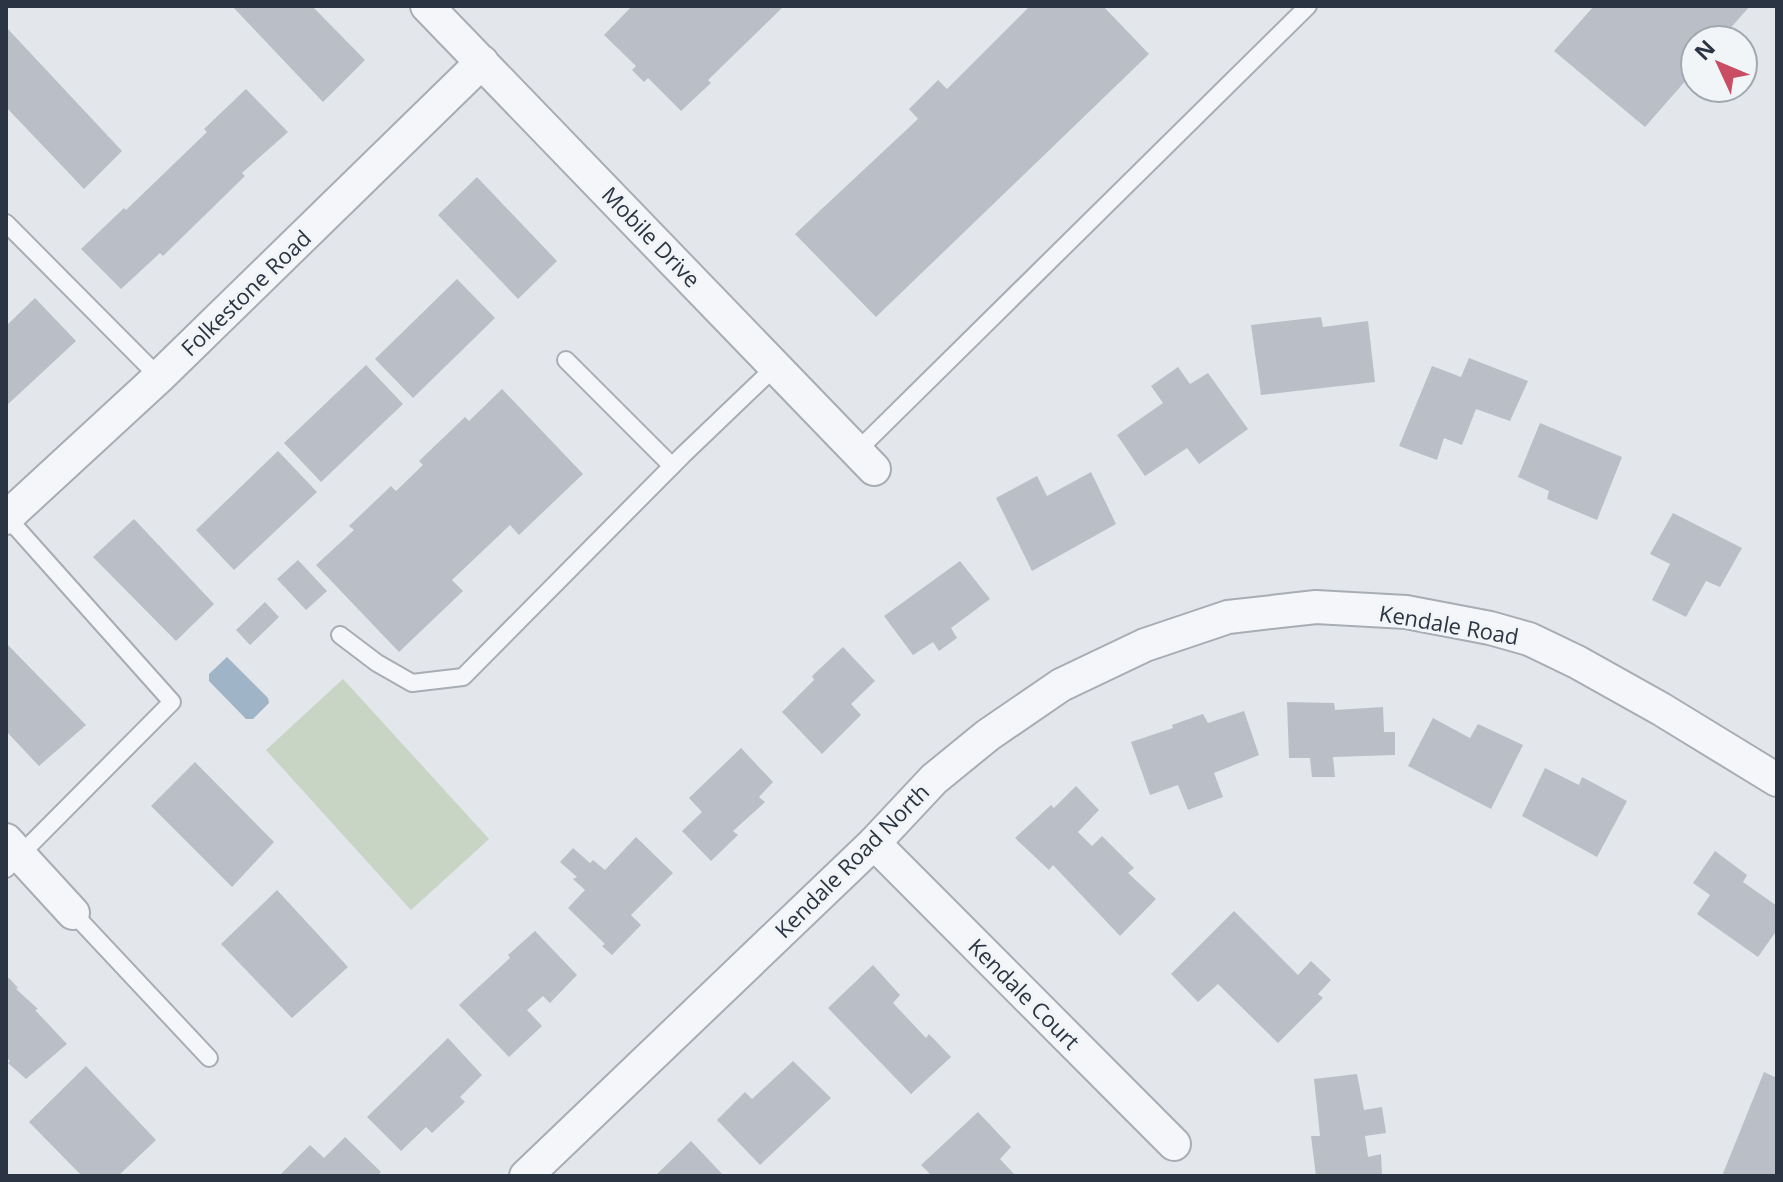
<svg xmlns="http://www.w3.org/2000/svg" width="1783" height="1182" viewBox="0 0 1783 1182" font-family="'Open Sans',sans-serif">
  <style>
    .green { fill: #c8d4c4 }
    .water { fill: #a0b4c8 }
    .building { fill: #babfc7 }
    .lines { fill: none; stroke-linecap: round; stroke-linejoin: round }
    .service-casing { stroke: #a8adb4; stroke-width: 20 }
    .minor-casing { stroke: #a8adb4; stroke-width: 36 }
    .service { stroke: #f5f6f9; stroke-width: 16 }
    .minor { stroke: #f5f6f9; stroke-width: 32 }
    .labels { text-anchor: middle; stroke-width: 6; stroke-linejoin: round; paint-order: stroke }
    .street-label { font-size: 22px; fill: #2b3442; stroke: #f2f5f8 }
  </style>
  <rect width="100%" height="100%" fill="#e3e6ea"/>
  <polygon class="green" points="343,679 489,839 411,910 266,750"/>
  <polygon class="water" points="227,657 268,698 269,703 253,719 246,719 209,681 209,674"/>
  <g class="building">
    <polygon points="232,6 312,6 365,60 323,102"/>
    <polygon points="632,6 784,6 708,80 711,83 681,111 648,78 644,82 632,70 636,66 604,35"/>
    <polygon points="1030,6 1103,6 1149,54 876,317 795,234 918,119 909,109 938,80 947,89"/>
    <polygon points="1594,6 1750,6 1720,40 1695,40 1695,70 1645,127 1554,51"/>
    <polygon points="6,27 122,151 84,189 6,107"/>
    <polygon points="246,89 288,132 242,173 245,176 163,256 160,253 121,289 81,249 124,208 126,210 207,132 204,129"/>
    <polygon points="477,177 557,261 518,299 438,215"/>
    <polygon points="457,279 495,318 413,398 375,359"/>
    <polygon points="35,298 76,341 6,406 6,326"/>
    <polygon points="1321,317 1323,327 1368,321 1375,382 1261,395 1251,325"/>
    <polygon points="1469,358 1528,381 1510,421 1476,409 1462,445 1444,438 1437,460 1399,446 1432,366 1461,377"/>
    <polygon points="366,365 403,404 321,482 284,443"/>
    <polygon points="1178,367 1190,384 1208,373 1248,429 1199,464 1187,448 1145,476 1117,435 1163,403 1151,386"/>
    <polygon points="502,389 583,474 519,535 510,525 452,580 463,591 399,652 316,565 354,530 349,526 391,486 396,491 423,465 419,461 465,417 469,421"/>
    <polygon points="1540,423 1622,457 1597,520 1547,499 1549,491 1518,477"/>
    <polygon points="278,451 317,492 234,570 196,530"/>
    <polygon points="1091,472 1116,524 1032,571 996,498 1037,476 1047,496"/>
    <polygon points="1673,513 1742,548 1720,587 1706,581 1686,617 1652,600 1670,564 1650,554"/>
    <polygon points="134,519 214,604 176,641 93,557"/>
    <polygon points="298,560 327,591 306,610 277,579"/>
    <polygon points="960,561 990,599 951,628 957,638 939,651 933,642 913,655 884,616"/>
    <polygon points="265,602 279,617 250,645 236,630"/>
    <polygon points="6,643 86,725 39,766 6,731"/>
    <polygon points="843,647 875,681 851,704 861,715 822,754 782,712 814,680 812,676"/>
    <polygon points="1287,702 1334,703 1335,710 1383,707 1384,732 1395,732 1395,755 1333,757 1335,777 1312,777 1310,758 1289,758"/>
    <polygon points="1244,711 1259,755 1214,773 1223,797 1188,810 1178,785 1150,795 1131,742 1173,728 1172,725 1203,714 1208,723"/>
    <polygon points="1433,718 1470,738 1478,724 1523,745 1491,809 1408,766"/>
    <polygon points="741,748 773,782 759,797 765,802 733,831 738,835 711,861 682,831 702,812 689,798"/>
    <polygon points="195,762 274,842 232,887 151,806"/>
    <polygon points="1545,768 1579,785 1582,777 1627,801 1597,857 1522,816"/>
    <polygon points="1076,786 1099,810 1078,832 1092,846 1102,836 1134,868 1128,873 1156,899 1120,936 1053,865 1049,870 1015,838 1051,805 1054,808"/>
    <polygon points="636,837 673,873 631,915 641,925 612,955 602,946 605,944 568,908 585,890 573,879 577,877 560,862 573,848 590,863 593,860 605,870"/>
    <polygon points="1715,851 1747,875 1743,882 1777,906 1777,930 1758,957 1697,914 1710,895 1693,883"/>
    <polygon points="277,890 348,967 292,1018 221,944"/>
    <polygon points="1234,911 1298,975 1311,961 1331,980 1318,994 1323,998 1278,1043 1218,984 1198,1002 1171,974"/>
    <polygon points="535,931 577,975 550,1003 543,996 527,1010 542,1026 509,1057 459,1005 510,958 508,955"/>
    <polygon points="873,965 900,995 893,1003 926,1038 929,1034 951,1057 911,1094 828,1008"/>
    <polygon points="9,978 18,988 16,989 38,1009 35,1010 67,1044 26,1079 8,1063 10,1061 6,1057 6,981"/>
    <polygon points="448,1038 482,1075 460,1097 465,1102 432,1133 426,1127 401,1151 367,1117"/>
    <polygon points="793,1061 831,1098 760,1165 717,1120 745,1092 752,1099"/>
    <polygon points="86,1066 156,1140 118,1176 82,1176 29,1122"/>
    <polygon points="1764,1072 1777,1078 1777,1176 1722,1176"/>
    <polygon points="1357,1074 1364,1110 1382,1107 1386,1133 1365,1136 1368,1157 1381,1154 1382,1176 1316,1176 1311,1136 1320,1136 1314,1079"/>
    <polygon points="978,1112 1011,1147 1000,1159 1016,1176 932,1176 921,1165"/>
    <polygon points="345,1137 381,1172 377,1176 283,1176 281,1174 310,1145 324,1158"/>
    <polygon points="691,1141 724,1176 655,1176"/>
  </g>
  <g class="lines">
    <defs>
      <g id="service">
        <polyline points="6,223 159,377"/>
        <polyline points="566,360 672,466"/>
        <polyline points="856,452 1308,6"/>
        <polyline points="6,516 172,702 6,869"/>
        <polyline points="340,635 377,663 412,683 463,677 683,455 776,366"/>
        <polyline points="73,913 209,1058"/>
      </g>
      <g id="minor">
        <polyline points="427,6 874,469"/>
        <polyline points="6,518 159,377 482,62"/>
        <polyline points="6,840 73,913"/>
        <polyline points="874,843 1174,1144"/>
        <polyline points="526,1176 874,843 934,779 988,735 1061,685 1145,645 1228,617 1316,607 1406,612 1490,628 1529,639 1577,662 1661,709 1777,780"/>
      </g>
    </defs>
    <use href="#service" class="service-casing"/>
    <use href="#minor" class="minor-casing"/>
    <use href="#service" class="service"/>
    <use href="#minor" class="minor"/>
  </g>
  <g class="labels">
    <g class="street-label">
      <text transform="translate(651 237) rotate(46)" y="8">Mobile Drive</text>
      <text transform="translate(246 293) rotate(-44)" y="8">Folkestone Road</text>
      <text transform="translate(1449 625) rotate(10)" y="8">Kendale Road</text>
      <text transform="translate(852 861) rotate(-45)" y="8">Kendale Road North</text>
      <text transform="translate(1024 994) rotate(45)" y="8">Kendale Court</text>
    </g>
  </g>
  <rect width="1783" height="1182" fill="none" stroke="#2b3442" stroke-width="16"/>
  <g transform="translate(1719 64) rotate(314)"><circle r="38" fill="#f2f5f8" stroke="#a2a8af" stroke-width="2"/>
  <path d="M0-6L14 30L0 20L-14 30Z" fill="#c94e64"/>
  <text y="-12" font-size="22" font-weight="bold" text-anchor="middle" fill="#2b3442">N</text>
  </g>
</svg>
